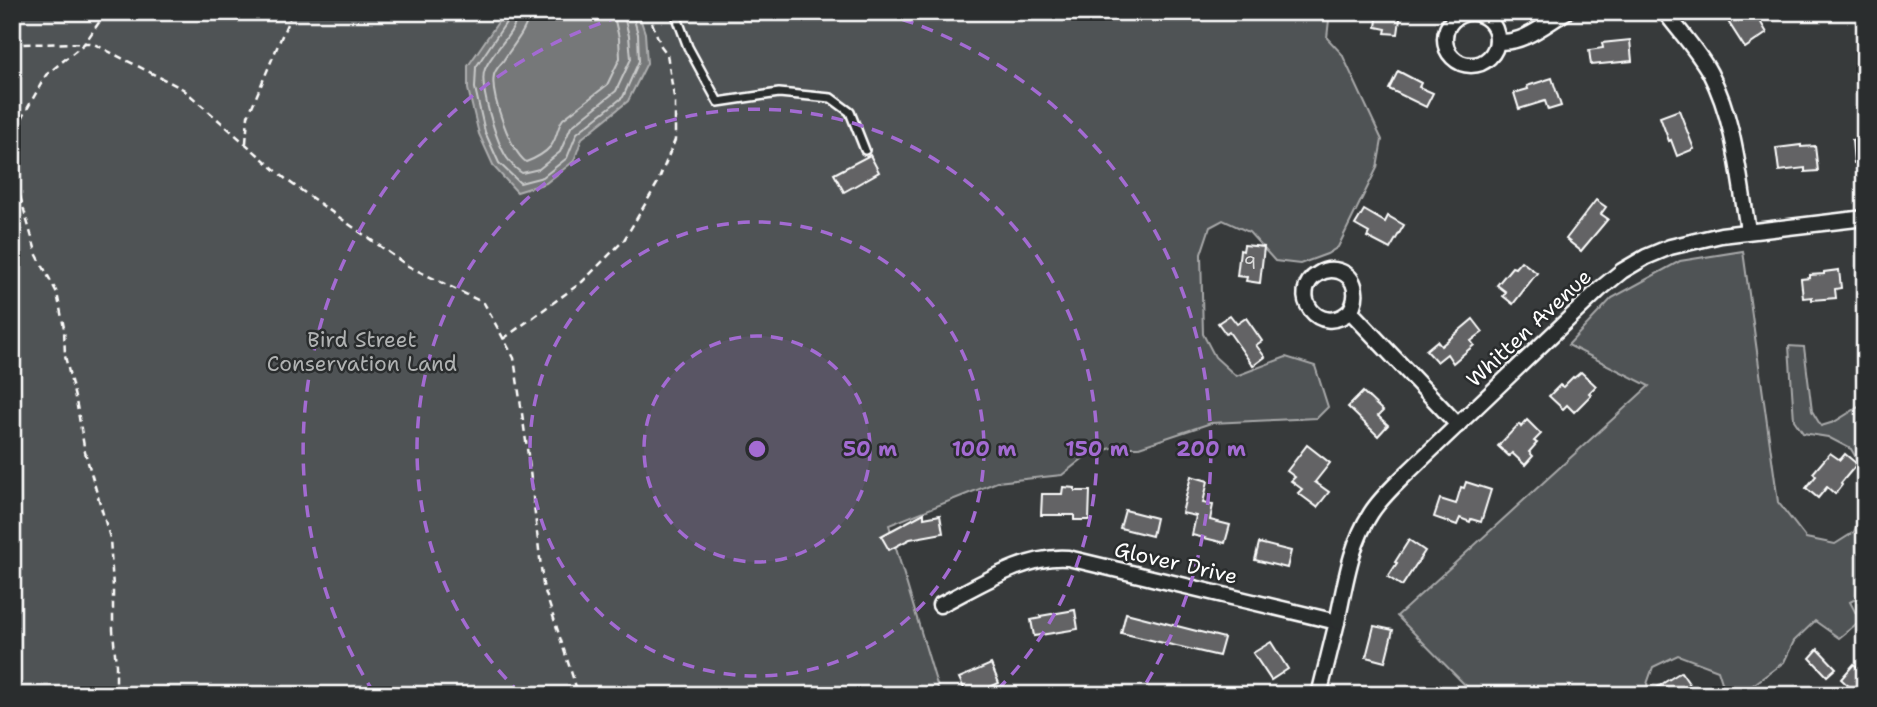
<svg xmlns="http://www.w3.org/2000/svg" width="1877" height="707" viewBox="0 0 1877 707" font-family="'Shantell Sans',sans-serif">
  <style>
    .green { fill: #505354; stroke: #a8a9aa; stroke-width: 2 }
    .water { fill: #767879; stroke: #adaeaf; stroke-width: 2 }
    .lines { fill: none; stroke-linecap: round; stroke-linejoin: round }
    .shore { stroke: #c8c9c9; stroke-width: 2 }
    .building { fill: #636465; stroke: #fff; stroke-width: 2 }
    .service-casing { stroke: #fff; stroke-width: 12 }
    .minor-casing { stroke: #fff; stroke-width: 19 }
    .path { stroke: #fff; stroke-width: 2.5; stroke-dasharray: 7 5; stroke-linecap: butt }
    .service { stroke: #2a2d2e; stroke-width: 7 }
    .minor { stroke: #2a2d2e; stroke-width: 14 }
    .ring { fill: none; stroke: #a36bd2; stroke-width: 3.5; stroke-dasharray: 12 9 }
    .labels { text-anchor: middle; stroke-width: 5; stroke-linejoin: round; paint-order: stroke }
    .number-label { font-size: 18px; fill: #d8d8d8 }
    .street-label { font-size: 21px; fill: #fff; stroke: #2a2d2e }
    .park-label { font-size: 21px; fill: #b0b2b2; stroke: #2a2d2e }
    .centre { fill: #a36bd2; stroke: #2a2d2e; stroke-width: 3.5 }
    .ring-label { font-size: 21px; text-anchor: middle; font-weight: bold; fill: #a36bd2; stroke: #2a2d2e; stroke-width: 5; stroke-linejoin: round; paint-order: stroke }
  </style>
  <rect width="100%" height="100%" fill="#373a3b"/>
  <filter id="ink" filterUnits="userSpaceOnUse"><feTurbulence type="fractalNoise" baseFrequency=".0143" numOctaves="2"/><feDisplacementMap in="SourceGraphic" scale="14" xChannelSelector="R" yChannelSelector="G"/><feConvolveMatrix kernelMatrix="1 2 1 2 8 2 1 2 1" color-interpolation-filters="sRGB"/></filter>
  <g filter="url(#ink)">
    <g class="green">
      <polygon points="12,12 1333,12 1329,20 1327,38 1342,54 1382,140 1377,168 1338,247 1327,254 1300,264 1275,261 1249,232 1223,220 1210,227 1201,254 1203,334 1215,357 1236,376 1286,357 1315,366 1328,407 1317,418 1211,423 1139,447 1115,447 1086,456 1062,475 997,482 889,525 940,695 12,695"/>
      <polygon points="1743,251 1778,502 1806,538 1835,544 1854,532 1864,508 1864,478 1861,466 1851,449 1828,437 1803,433 1794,420 1789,346 1804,347 1812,411 1821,426 1834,422 1865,403 1865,594 1850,602 1860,621 1839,638 1815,621 1794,641 1784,662 1749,688 1749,695 1726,695 1718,670 1678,655 1653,667 1647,684 1650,695 1475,695 1397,616 1649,386 1568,345 1612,298 1680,261"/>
    </g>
    <polygon class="water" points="505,12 638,12 645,33 647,63 628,101 582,138 574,161 546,183 517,192 494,167 479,134 468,89 468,66"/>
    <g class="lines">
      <g class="shore">
        <polyline points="510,12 509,18 476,67 475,88 485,132 499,163 520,183 543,177 567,158 577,133 623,97 639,61 638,34 632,12"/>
        <path d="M518,12C517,32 493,50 485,69C478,85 497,143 507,158C511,164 517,170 522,173L539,169L560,152L571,127L616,91L631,59L629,36L623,12"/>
        <path d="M529,12C528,30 512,46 503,61C500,65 495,70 494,75C490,94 510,150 526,162C534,159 545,153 551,146C557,139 557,127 563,119L607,85L620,58L619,38L613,12"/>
      </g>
    </g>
    <g class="building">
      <polygon points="1378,12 1401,12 1398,34 1385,33 1386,29 1376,27"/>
      <polygon points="1722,12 1756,12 1761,20 1760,21 1767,33 1745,48"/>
      <polygon points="1630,40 1632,61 1591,65 1589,50 1603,48 1602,43"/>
      <polygon points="1398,71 1421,83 1419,87 1433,93 1426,107 1389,89"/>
      <polygon points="1552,78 1561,106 1548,110 1545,101 1519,109 1514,93 1528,89 1527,86"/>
      <polygon points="1679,110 1694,149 1677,156 1671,140 1669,141 1660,117"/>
      <polygon points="1865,139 1865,162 1854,163 1852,140"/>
      <polygon points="1801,145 1801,147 1815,146 1818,171 1805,172 1805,168 1779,171 1776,148"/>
      <polygon points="870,155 879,172 844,192 834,174"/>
      <polygon points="1596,200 1606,207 1601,214 1608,219 1581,251 1566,239"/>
      <polygon points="1364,210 1385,222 1388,216 1404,225 1390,249 1367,237 1369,233 1355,225"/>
      <polygon points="1244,245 1264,247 1260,283 1246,281 1247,277 1237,276 1240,250 1243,251"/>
      <polygon points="1521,261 1537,273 1513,304 1503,296 1506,292 1497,285 1512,267 1515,268"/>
      <polygon points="1839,270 1841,288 1835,289 1836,298 1812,300 1812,297 1803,298 1801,279 1810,278 1810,275 1824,274 1824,272"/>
      <polygon points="1230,315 1237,324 1246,318 1262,341 1256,345 1265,357 1253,366 1229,332 1226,334 1218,323"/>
      <polygon points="1473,319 1483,332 1471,341 1474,345 1453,363 1447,354 1437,362 1426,350 1437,341 1441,346"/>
      <polygon points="1581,372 1596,386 1589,393 1591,395 1574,412 1567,405 1563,409 1549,396 1560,385 1563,387 1573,377 1574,378"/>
      <polygon points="1363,392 1383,411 1378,416 1388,425 1378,436 1348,407"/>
      <polygon points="1527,420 1541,434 1534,441 1537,443 1529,452 1533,456 1525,465 1512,453 1509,456 1498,446 1519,424 1521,427"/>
      <polygon points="1307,445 1330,463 1315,482 1329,492 1317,507 1298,493 1302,489 1291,481 1295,477 1287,471"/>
      <polygon points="1830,453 1840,460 1845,454 1857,464 1841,483 1842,485 1835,494 1827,487 1818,498 1806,488 1816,476 1813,473"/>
      <polygon points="1191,476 1208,481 1203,503 1213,505 1210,520 1230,525 1225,543 1192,535 1196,516 1182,513"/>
      <polygon points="1466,482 1491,490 1481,522 1471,519 1470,522 1460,518 1457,525 1434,517 1440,499 1456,504 1461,487 1464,488"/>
      <polygon points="1063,487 1075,488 1075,491 1090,491 1089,520 1074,520 1074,515 1041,515 1042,494 1062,494"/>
      <polygon points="1125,510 1156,518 1152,536 1120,528"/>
      <polygon points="924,513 924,518 940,515 943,533 910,539 889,550 881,536"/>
      <polygon points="1409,540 1425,551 1402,586 1388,577 1397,563 1395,562"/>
      <polygon points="1259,543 1291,551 1287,568 1255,560"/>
      <polygon points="1075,610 1078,629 1034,636 1031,620 1041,618 1040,616"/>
      <polygon points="1126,613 1224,638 1219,656 1121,633"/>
      <polygon points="1374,626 1393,630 1385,662 1366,657"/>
      <polygon points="1271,642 1288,669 1271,680 1253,653"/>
      <polygon points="1818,649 1836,668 1827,676 1810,658"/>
      <polygon points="1865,660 1865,695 1858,695 1841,679 1854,664 1858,668"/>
      <polygon points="991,664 999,683 972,695 967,695 959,678"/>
      <polygon points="1681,672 1697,695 1647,695 1665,682"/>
    </g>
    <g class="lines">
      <defs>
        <polyline id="service" points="675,12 688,47 718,102 779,93 831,98 850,112 865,150"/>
        <g id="minor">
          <path d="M1665,12C1680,32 1698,51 1710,73C1735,121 1739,178 1748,230"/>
          <circle cx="1471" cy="39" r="26"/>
          <path d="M1497,41C1521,46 1547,23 1566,12"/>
          <path d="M1350,311C1319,339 1287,292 1318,274C1324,270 1332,269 1339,271C1357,277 1359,297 1350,311L1458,425"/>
          <path d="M940,605C978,586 1026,554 1068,558L1337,622L1319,695"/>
          <path d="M1337,622C1345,586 1350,545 1371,513C1380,499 1392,488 1404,476L1600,289L1622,271L1646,257L1670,247L1721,235L1865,218"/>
        </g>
      </defs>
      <use href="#service" class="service-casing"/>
      <use href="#minor" class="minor-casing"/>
      <g class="path">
        <polyline points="106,12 85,43 46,75 21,120 19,193 37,255 57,293 64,328 65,356 77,406 85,452 110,538 113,587 113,630 116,665 116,695"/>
        <polyline points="12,41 21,44 92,43 183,89 288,181 408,266 484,303 514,358 529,462 543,585 576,687 585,695"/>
        <polyline points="246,143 248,116 292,12"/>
        <polyline points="503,339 582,282 624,240 657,184 675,140 675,103 667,54 661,46 648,12"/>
      </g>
      <use href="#service" class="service"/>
      <use href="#minor" class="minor"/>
    </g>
  </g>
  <circle cx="757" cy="449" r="113" fill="#a36bd2" fill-opacity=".12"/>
  <g class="ring">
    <circle cx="757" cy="449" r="113"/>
    <circle cx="757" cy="449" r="227"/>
    <path d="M521 694A340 340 0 1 1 993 694"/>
    <path d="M374 693A454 454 0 0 1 632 13M882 13A454 454 0 0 1 1140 693"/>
  </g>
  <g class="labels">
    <g class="number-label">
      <text x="1250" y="269">9</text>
    </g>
    <g class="street-label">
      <text transform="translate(1529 328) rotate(-43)" y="7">Whitten Avenue</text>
      <text transform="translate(1176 563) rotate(13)" y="7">Glover Drive</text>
    </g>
    <g class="park-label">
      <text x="362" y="347">Bird Street<tspan x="362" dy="24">Conservation Land</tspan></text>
    </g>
  </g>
  <circle cx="757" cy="449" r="10" class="centre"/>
  <g class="ring-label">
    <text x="870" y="456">50 m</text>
    <text x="984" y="456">100 m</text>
    <text x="1097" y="456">150 m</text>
    <text x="1211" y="456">200 m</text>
  </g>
  <rect width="1877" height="707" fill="none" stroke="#2a2d2e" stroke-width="42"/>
  <rect x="21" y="21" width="1835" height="665" fill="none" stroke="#fff" stroke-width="2.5" filter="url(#ink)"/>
</svg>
